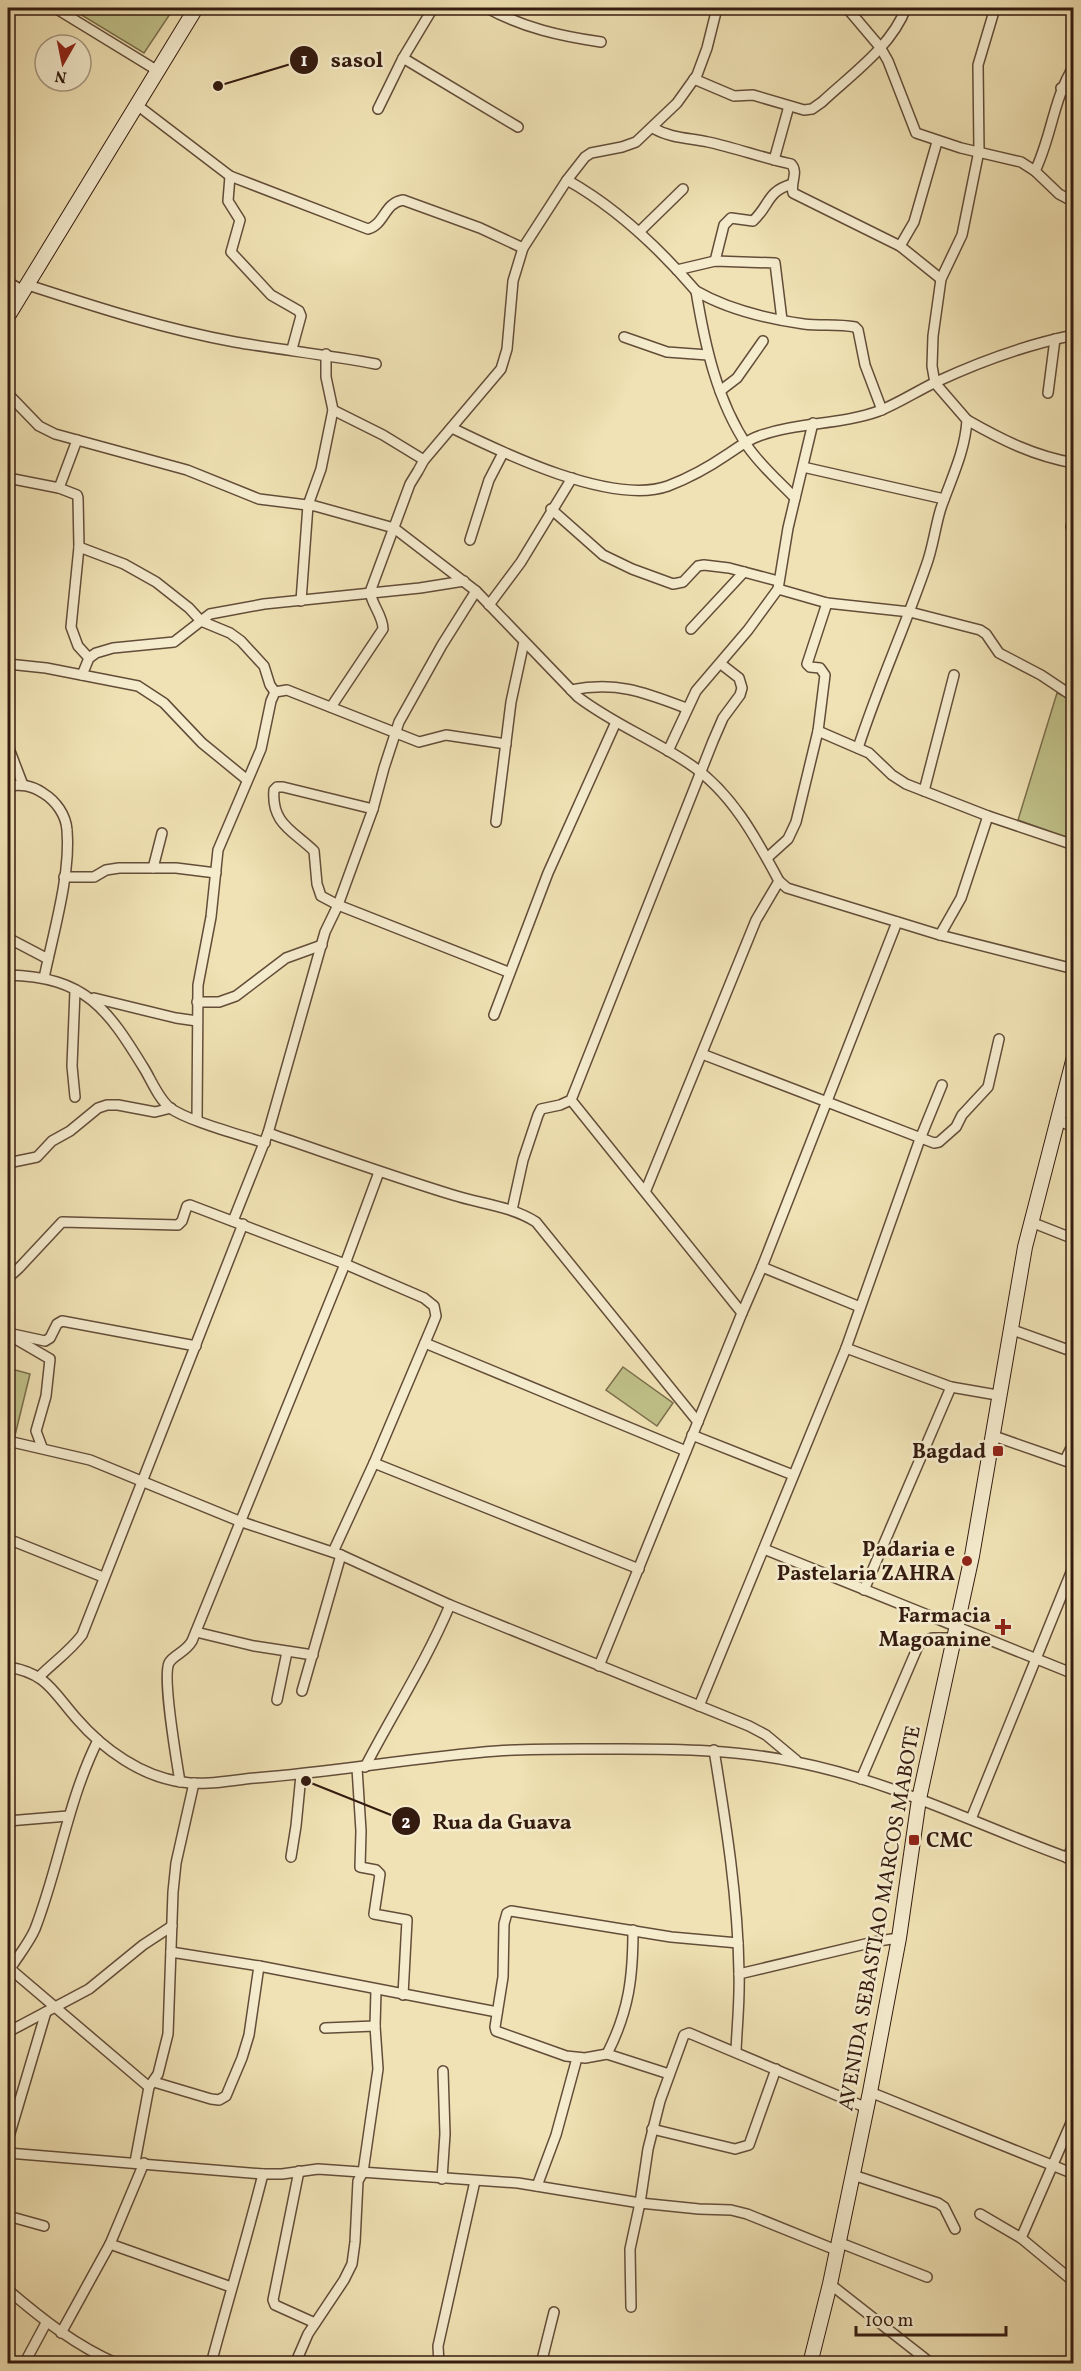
<svg xmlns="http://www.w3.org/2000/svg" width="1081" height="2371" viewBox="0 0 1081 2371" font-family="Vollkorn,serif">
  <style>
    .green { fill: #c0c189; stroke: #7a6e4c; stroke-width: 1.5 }
    .lines { fill: none; stroke-linecap: round; stroke-linejoin: round }
    .minor-casing { stroke: #634d39; stroke-width: 12 }
    .secondary-casing { stroke: #341b10; stroke-width: 16 }
    .minor { stroke: #f5ecce; stroke-width: 9 }
    .secondary { stroke: #f5ecce; stroke-width: 14 }
    .poi-dot { fill: #8f2418; stroke: #f5ecce; stroke-width: 2 }
    .labels { text-anchor: middle; stroke-width: 5; stroke-linejoin: round; paint-order: stroke }
    .poi-label { font-size: 21px; font-weight: bold; fill: #341b10; stroke: #f5ecce; text-anchor: end }
    .street-label { font-size: 21px; fill: #341b10; stroke: #f5ecce }
    .leader { fill: none; stroke: #341b10; stroke-width: 2 }
    .callout-dot { fill: #341b10; stroke: #f5ecce; stroke-width: 2 }
    .mark-label { font-size: 18px; text-anchor: middle; font-weight: bold; fill: #fff }
    .callout-label { font-size: 22px; text-anchor: middle; font-weight: bold; fill: #341b10; stroke: #f5ecce; stroke-width: 5; stroke-linejoin: round; paint-order: stroke }
  </style>
  <rect width="100%" height="100%" fill="#f0e2b4"/>
  <filter id="stains"><feTurbulence type="fractalNoise" baseFrequency=".00333" numOctaves="4"/><feColorMatrix values="0 0 0 0 .2 0 0 0 0 .09 0 0 0 0 .02 0 0 0 .5 -.17"/></filter>
  <radialGradient id="worn" r=".72"><stop offset=".6" stop-color="#630" stop-opacity="0"/><stop offset="1" stop-color="#630" stop-opacity=".3"/></radialGradient>
  <g class="green">
    <polygon points="70,8 174,8 144,53"/>
    <polygon points="1057,693 1073,700 1073,840 1018,820"/>
    <polygon points="623,1367 673,1403 657,1426 606,1390"/>
    <polygon points="8,1368 30,1374 8,1464"/>
  </g>
  <g class="lines">
    <defs>
      <g id="minor">
        <polyline points="55,8 158,71"/>
        <path d="M487,8C524,28 560,36 601,42"/>
        <polyline points="847,8 880,47 888,61 916,133 961,148 1021,162 1035,171 1059,194 1074,202"/>
        <polyline points="403,58 518,127"/>
        <path d="M694,79L734,96L753,95L804,110L812,109L822,102C852,74 891,47 906,8"/>
        <polyline points="1061,88 1074,93"/>
        <path d="M137,105L230,176L368,229C385,224 384,203 403,200L480,228L523,248"/>
        <polyline points="378,109 403,58 433,8"/>
        <path d="M653,128C670,138 689,138 708,142C736,148 763,158 791,164C799,172 790,183 793,193L900,246L941,279"/>
        <polyline points="774,160 789,106"/>
        <path d="M1035,171C1052,136 1053,99 1074,66"/>
        <polyline points="230,176 228,201 240,220 231,252 271,295 299,311 301,316 292,349"/>
        <path d="M567,180C617,208 659,248 696,291C727,309 769,319 804,324C821,326 838,324 855,327L858,330L865,365L882,410"/>
        <polyline points="639,232 683,189"/>
        <polyline points="900,246 914,222 937,142"/>
        <path d="M715,261L724,225L731,218L753,221C771,204 766,192 792,184"/>
        <polyline points="677,270 715,261 775,263 782,320"/>
        <polyline points="8,282 23,291"/>
        <path d="M28,285C96,307 164,329 235,342C282,350 329,355 376,364"/>
        <path d="M696,291C705,346 717,401 748,447C761,466 780,482 795,498"/>
        <polyline points="624,337 667,352 708,355"/>
        <polyline points="720,391 737,378 763,341"/>
        <polyline points="1048,393 1055,339"/>
        <path d="M8,394L39,426L55,434L187,470L259,499L315,506L394,528L476,591L578,697C612,723 652,739 688,763C731,791 756,838 779,881L787,888L940,935L1074,969"/>
        <polyline points="333,410 383,435 424,460"/>
        <path d="M967,420C1002,440 1034,456 1074,463"/>
        <path d="M452,428C503,453 612,506 668,486C689,478 709,467 728,454C739,447 747,440 759,436C798,422 840,425 879,411C899,403 917,391 936,382C981,361 1025,345 1074,335"/>
        <polyline points="77,440 59,488 77,495 78,498 79,547 71,627 78,646 89,658"/>
        <polyline points="803,467 944,499"/>
        <polyline points="8,478 59,488"/>
        <polyline points="551,509 603,555 632,569 673,584 683,582 698,566 704,565 729,568 778,581"/>
        <polyline points="1071,527 1074,516"/>
        <polyline points="470,540 489,480 503,453"/>
        <polyline points="79,547 124,564 156,582 189,608 201,621 230,633 241,641 264,666 270,685 275,692"/>
        <polyline points="778,589 827,603 910,612 980,630 986,634 999,653 1041,675 1074,697"/>
        <polyline points="301,601 308,505 321,469 333,410 326,377 326,354"/>
        <polyline points="489,605 521,562 572,478"/>
        <polyline points="691,629 744,572"/>
        <polyline points="8,664 46,668 138,686 164,703 202,743 246,779"/>
        <polyline points="82,675 89,658 96,653 113,648 174,642 210,614 264,604 420,588 464,581"/>
        <path d="M571,690C617,681 644,692 686,708"/>
        <path d="M331,707L383,629C383,616 372,605 370,592L410,484L418,471L424,460L501,369L507,349L513,281L523,248L567,180L585,157L591,153L622,147L636,142L677,103L697,75L707,48L717,8"/>
        <polyline points="818,731 869,753 892,775 906,784 988,816 1074,845"/>
        <polyline points="8,746 23,785"/>
        <path d="M858,748C878,686 905,627 926,566C933,548 935,527 941,508C951,479 965,452 967,420L935,383L932,366L933,336L941,279L962,235L979,151L978,65L995,8"/>
        <polyline points="668,751 696,691 748,630 778,589 788,528 813,423"/>
        <path d="M8,786C21,784 31,785 43,793C56,801 66,815 67,830C71,874 53,934 44,978"/>
        <polyline points="924,791 954,675"/>
        <path d="M373,809L283,787H277L274,790C271,824 294,831 314,851L317,884L321,896L338,905L508,972"/>
        <polyline points="496,822 511,702 524,642"/>
        <polyline points="767,858 788,839 796,822 818,731 825,675 820,668 810,667 807,664 827,603"/>
        <polyline points="153,868 162,833"/>
        <polyline points="64,877 94,877 106,870 119,868 176,868 216,873"/>
        <polyline points="940,935 961,898 988,816"/>
        <polyline points="8,938 48,959"/>
        <path d="M8,975C86,977 107,1008 145,1070C152,1082 159,1099 170,1108C188,1121 241,1135 265,1143"/>
        <polyline points="75,991 72,1066 75,1097"/>
        <polyline points="94,998 176,1018 197,1021"/>
        <polyline points="197,1002 219,1002 236,996 286,958 322,945"/>
        <polyline points="494,1015 548,873 616,722"/>
        <polyline points="702,1054 934,1143 939,1142 956,1127 962,1115 988,1087 999,1039"/>
        <polyline points="571,1100 742,1313"/>
        <polyline points="197,1120 198,985 211,917 218,850 261,749 271,701 275,692 287,690 419,742 446,735 506,744"/>
        <polyline points="1056,1120 1074,1127"/>
        <path d="M268,1133C330,1154 391,1176 453,1195C481,1204 511,1206 536,1222L698,1422"/>
        <polyline points="8,1163 37,1157 52,1141 70,1131 98,1108 107,1105 118,1105 155,1112 171,1108"/>
        <polyline points="646,1190 756,920 779,881"/>
        <polyline points="512,1210 523,1160 538,1115 541,1109 560,1105 571,1100 713,741 723,718 740,695 742,688 739,678 721,664"/>
        <polyline points="233,1221 268,1133 325,932 338,905 373,809 384,768 399,722 442,645 476,591"/>
        <polyline points="1031,1222 1074,1239"/>
        <polyline points="762,1267 860,1307"/>
        <polyline points="8,1278 19,1268 62,1222 178,1225 182,1221 187,1206 190,1205 345,1264 424,1298 434,1306 436,1316 432,1326 374,1463 333,1552"/>
        <polyline points="1010,1329 1074,1352"/>
        <polyline points="8,1333 45,1341 50,1338 57,1324 62,1321 196,1346"/>
        <polyline points="14,1338 50,1359 46,1396 36,1431 42,1447"/>
        <polyline points="425,1343 686,1451"/>
        <polyline points="846,1348 951,1387 997,1395"/>
        <polyline points="692,1435 793,1475"/>
        <polyline points="991,1435 1074,1464"/>
        <polyline points="8,1441 90,1460 239,1521 341,1555 450,1605 749,1726 766,1735 796,1760"/>
        <polyline points="1065,1460 1074,1442"/>
        <polyline points="374,1463 639,1569"/>
        <polyline points="8,1539 103,1577"/>
        <polyline points="764,1549 1074,1674"/>
        <polyline points="864,1590 951,1387"/>
        <polyline points="196,1632 254,1646 313,1655"/>
        <polyline points="599,1666 742,1313 762,1267 897,922"/>
        <path d="M8,1667C47,1673 53,1692 77,1719C103,1749 142,1777 182,1782C205,1786 232,1780 255,1778C336,1772 416,1757 497,1751C539,1748 580,1749 622,1749C680,1749 738,1750 796,1762C893,1781 981,1827 1074,1860"/>
        <path d="M40,1676C54,1662 70,1651 82,1635L243,1224"/>
        <polyline points="302,1691 341,1555"/>
        <polyline points="277,1700 287,1652"/>
        <polyline points="699,1706 846,1348 920,1139 942,1085"/>
        <path d="M714,1750C726,1824 738,1898 739,1973C740,1999 737,2026 736,2051"/>
        <path d="M365,1767C393,1713 426,1662 450,1605"/>
        <polyline points="357,1768 361,1831 360,1867 376,1870 380,1874 374,1914 407,1920 403,1995"/>
        <polyline points="861,1779 919,1644 932,1638 954,1638"/>
        <path d="M180,1782C177,1763 162,1677 169,1663C173,1655 185,1653 192,1641L345,1264L379,1172"/>
        <polyline points="971,1819 1074,1565"/>
        <polyline points="8,1821 68,1816"/>
        <polyline points="291,1857 296,1826 301,1775"/>
        <polyline points="1067,1858 1074,1844"/>
        <polyline points="171,1952 259,1966 497,2012"/>
        <polyline points="8,1967 149,2087"/>
        <path d="M10,1969C18,1956 29,1943 35,1929C59,1867 68,1800 98,1740"/>
        <polyline points="739,1974 878,1941 899,1938"/>
        <polyline points="325,2028 375,2026"/>
        <polyline points="8,2032 89,1989 143,1945 172,1926"/>
        <path d="M607,2054C629,2011 633,1977 633,1930"/>
        <polyline points="669,2074 607,2054 585,2058 566,2056 496,2031 495,2027 503,1977 504,1924 507,1913 511,1911 671,1937 738,1943"/>
        <polyline points="154,2082 211,2099 219,2100 226,2096 242,2058 249,2035 259,1966"/>
        <polyline points="870,2092 1074,2174"/>
        <polyline points="652,2129 735,2149 749,2145 776,2069"/>
        <polyline points="8,2140 46,2012"/>
        <polyline points="8,2153 263,2174 282,2174 318,2169 518,2183 640,2203 699,2209 731,2210 747,2214 836,2250"/>
        <polyline points="135,2162 149,2087 158,2074 168,2034 173,1892 176,1863 194,1783"/>
        <polyline points="299,2171 273,2300 275,2305 315,2323"/>
        <polyline points="853,2175 938,2203 944,2207 955,2229"/>
        <polyline points="442,2179 445,2134 443,2071"/>
        <polyline points="537,2186 556,2135 577,2058"/>
        <polyline points="980,2214 1021,2238 1074,2282"/>
        <polyline points="8,2216 44,2226"/>
        <polyline points="1021,2238 1074,2116"/>
        <polyline points="838,2242 927,2277"/>
        <polyline points="110,2244 231,2287"/>
        <polyline points="830,2284 932,2364"/>
        <path d="M8,2290C42,2319 76,2346 118,2364"/>
        <polyline points="631,2307 630,2249 640,2203 648,2149 660,2101 684,2035 689,2033 867,2108"/>
        <polyline points="61,2333 110,2244 144,2163"/>
        <polyline points="24,2364 46,2323"/>
        <path d="M211,2364C228,2300 247,2238 263,2174"/>
        <polyline points="295,2364 308,2334 344,2280 352,2264 355,2242 358,2181 363,2172 378,2069 375,2026 376,1990"/>
        <polyline points="439,2364 438,2346 475,2181"/>
        <polyline points="541,2364 554,2312"/>
      </g>
      <g id="secondary">
        <polyline points="8,316 196,8"/>
        <polyline points="810,2364 830,2284 870,2092 899,1938 919,1799 972,1556 1025,1247 1074,1057"/>
      </g>
    </defs>
    <use href="#minor" class="minor-casing"/>
    <use href="#secondary" class="secondary-casing"/>
    <use href="#minor" class="minor"/>
    <use href="#secondary" class="secondary"/>
  </g>
  <g class="poi-dot">
    <rect x="992" y="1445" width="12" height="12" rx="3"/>
    <circle cx="967" cy="1561" r="6"/>
    <path d="M1000 1618h6v6h6v6h-6v6h-6v-6h-6v-6h6z"/>
    <rect x="908" y="1834" width="12" height="12" rx="3"/>
  </g>
  <g class="labels">
    <g class="poi-label">
      <text x="986" y="1458">Bagdad</text>
      <text x="955" y="1556">Padaria e<tspan x="955" dy="24">Pastelaria ZAHRA</tspan></text>
      <text x="991" y="1622">Farmacia<tspan x="991" dy="24">Magoanine</tspan></text>
      <text x="926" y="1847" text-anchor="start">CMC</text>
    </g>
    <g class="street-label">
      <text transform="translate(879 1918) rotate(-80)" y="7">AVENIDA SEBASTIAO MARCOS MABOTE</text>
    </g>
  </g>
  <path class="leader" d="M218 86L304 60M306 1781L406 1821"/>
  <g class="callout-dot">
    <circle cx="218" cy="86" r="6"/>
    <circle cx="306" cy="1781" r="6"/>
    <circle cx="304" cy="60" r="15"/>
    <circle cx="406" cy="1821" r="15"/>
  </g>
  <g class="mark-label">
    <text x="304" y="66">1</text>
    <text x="406" y="1828">2</text>
  </g>
  <g class="callout-label">
    <text x="357" y="67">sasol</text>
    <text x="502" y="1829">Rua da Guava</text>
  </g>
  <rect width="1081" height="2371" fill="none" stroke="#f0e2b4" stroke-width="30"/>
  <rect x="9" y="9" width="1063" height="2353" fill="none" stroke="#341b10" stroke-width="3"/>
  <rect x="15" y="15" width="1051" height="2341" fill="none" stroke="#341b10" stroke-width="1.5"/>
  <g transform="translate(63 63) rotate(189)"><circle r="28" fill="#f5ecce" stroke="#a89882" stroke-width="1.5"/>
  <path d="M0-4.5L10 22L0 15L-10 22Z" fill="#8f2418"/>
  <text y="-9" font-size="16" font-weight="bold" text-anchor="middle" fill="#341b10">N</text>
  </g>
  <path d="M856 2326v9h150v-9" fill="none" stroke="#341b10" stroke-width="3"/>
  <text x="865" y="2326" font-size="18" fill="#341b10" stroke="#f5ecce" stroke-width="4.5" paint-order="stroke">100 m</text>
  <rect width="100%" height="100%" filter="url(#stains)"/>
  <rect width="100%" height="100%" fill="url(#worn)"/>
</svg>
